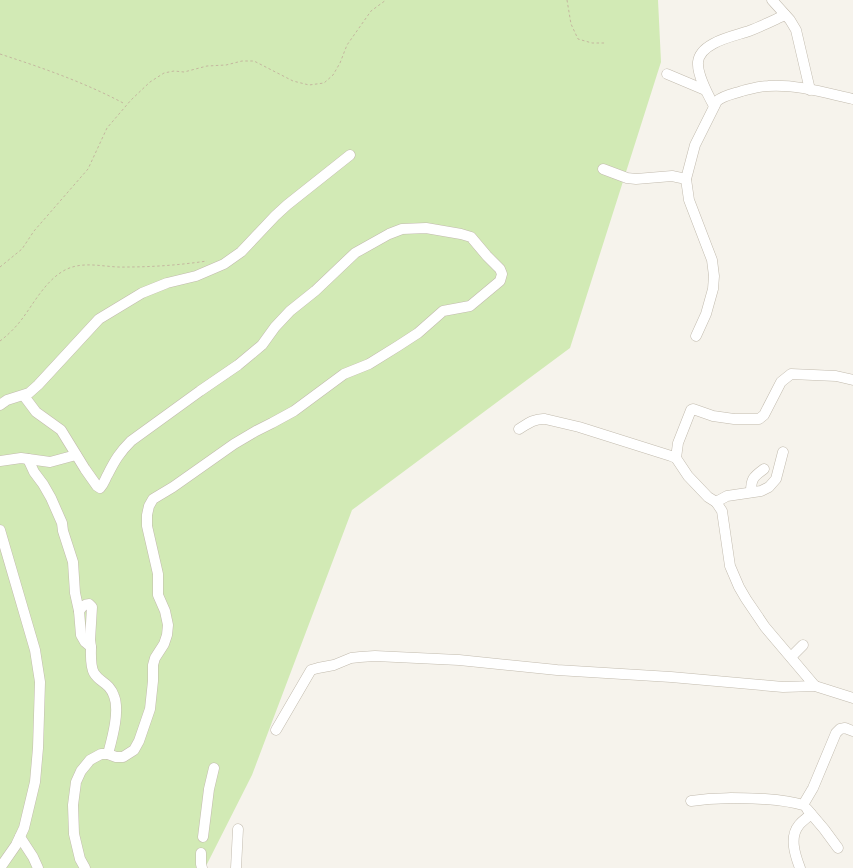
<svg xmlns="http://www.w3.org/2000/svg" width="853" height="868" viewBox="0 0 853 868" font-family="'Archivo Narrow',sans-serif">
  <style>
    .green { fill: #d2eab5 }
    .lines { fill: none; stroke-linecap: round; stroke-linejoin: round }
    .minor-casing { stroke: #c2bbae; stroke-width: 11 }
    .path { stroke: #c4b79f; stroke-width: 1; stroke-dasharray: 2.5 2.5; stroke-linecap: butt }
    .minor { stroke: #fff; stroke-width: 10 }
  </style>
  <rect width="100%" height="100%" fill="#f6f3ec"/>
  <polygon class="green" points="0,0 658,0 661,62 570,348 352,510 252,775 205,868 0,868"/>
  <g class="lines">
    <defs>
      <g id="minor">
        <polyline points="772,0 790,20 796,30 810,90"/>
        <polyline points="667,74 705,90"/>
        <path d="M714,106C708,95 697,75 698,62C700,42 735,36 749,31C762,26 774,20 785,15"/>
        <polyline points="603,169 627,178 636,179 672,176 686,179"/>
        <path d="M696,336L706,314L713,289L714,276L712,260L689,200L686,179L695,145L717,101C724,95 733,94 742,91C751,89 759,86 768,86C796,84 826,93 853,99"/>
        <path d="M24,396L36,412L61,430L85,469L97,486L100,488C104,484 105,479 108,474C115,460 120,452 131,441L200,391L238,365L262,345L275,327L290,311L315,291L355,253L389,234L402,229L426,228L461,234L471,237L487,256L500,269L502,274L500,281L470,306L443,311L418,333L398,346L369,364L344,374L294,411L272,423L256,431L234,444L173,487L153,499L149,506L147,515V526L158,574V595L165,611L168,625L167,635L164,644L155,658L153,665V681L150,709L139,741L134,750L123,757H116L108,754H101L90,760L81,771L76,782L73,805L74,834L80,859L85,868"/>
        <polyline points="0,405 7,400 29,393 38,385 99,319 142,293 167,283 196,276 224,264 241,252 275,216 287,205 350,155"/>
        <path d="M519,429C527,424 535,418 545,419L579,427L671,456L676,458L688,476L708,497L716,502L722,511L730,566L739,587L746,599L765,627L815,686"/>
        <polyline points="676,458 678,443 691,410 693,409 713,416 734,419 759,419 764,415 781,382 791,374 836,376 853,380"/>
        <path d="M28,459L34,472L43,484L51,498L62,523L63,531L73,562L75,593L79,611L81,635L85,642L91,647C91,655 90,666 94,673C100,683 109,682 114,696C120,711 112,739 108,754"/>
        <polyline points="0,461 21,458 50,462 76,455"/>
        <path d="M751,492C751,479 753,477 764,469"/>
        <polyline points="716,502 727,496 761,491 769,487 776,479 783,452"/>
        <polyline points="0,530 35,650 40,682 38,748 35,782 24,828 16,845 0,868"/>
        <path d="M79,611C82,607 84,604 89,604L92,607L90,640L91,647"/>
        <polyline points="791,657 803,645"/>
        <polyline points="276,730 311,670 318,668 334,665 351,658 360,657 375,656 459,660 557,670 671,677 783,687 815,686 853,698"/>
        <path d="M691,801C717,797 739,798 765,799C778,800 790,801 803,805L813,788L836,733L840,729L845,728L853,731"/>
        <polyline points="807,809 824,829 838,848"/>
        <polyline points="20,837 33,857 38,868"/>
        <polyline points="203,837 209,789 214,768"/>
        <polyline points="201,853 201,864 202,868"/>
        <polyline points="236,868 238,829"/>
        <path d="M800,868C795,855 789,837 799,825C802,821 807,818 811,814"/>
      </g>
    </defs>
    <use href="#minor" class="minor-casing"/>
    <g class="path">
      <polyline points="567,0 571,24 578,39 592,43 605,43"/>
      <path d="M0,54C43,68 86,83 125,104"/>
      <polyline points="0,267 22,249 34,231 88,169 107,128 131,100 150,82 164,73 174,71 184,72 207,66 226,65 242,61 254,61 293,81 309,85 324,83 333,75 340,63 347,45 371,11 386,0"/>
      <path d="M0,341C8,335 16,327 22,319C34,303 46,280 65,270C84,260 106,268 126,267C153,267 180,265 207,261"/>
    </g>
    <use href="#minor" class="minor"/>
  </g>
</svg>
